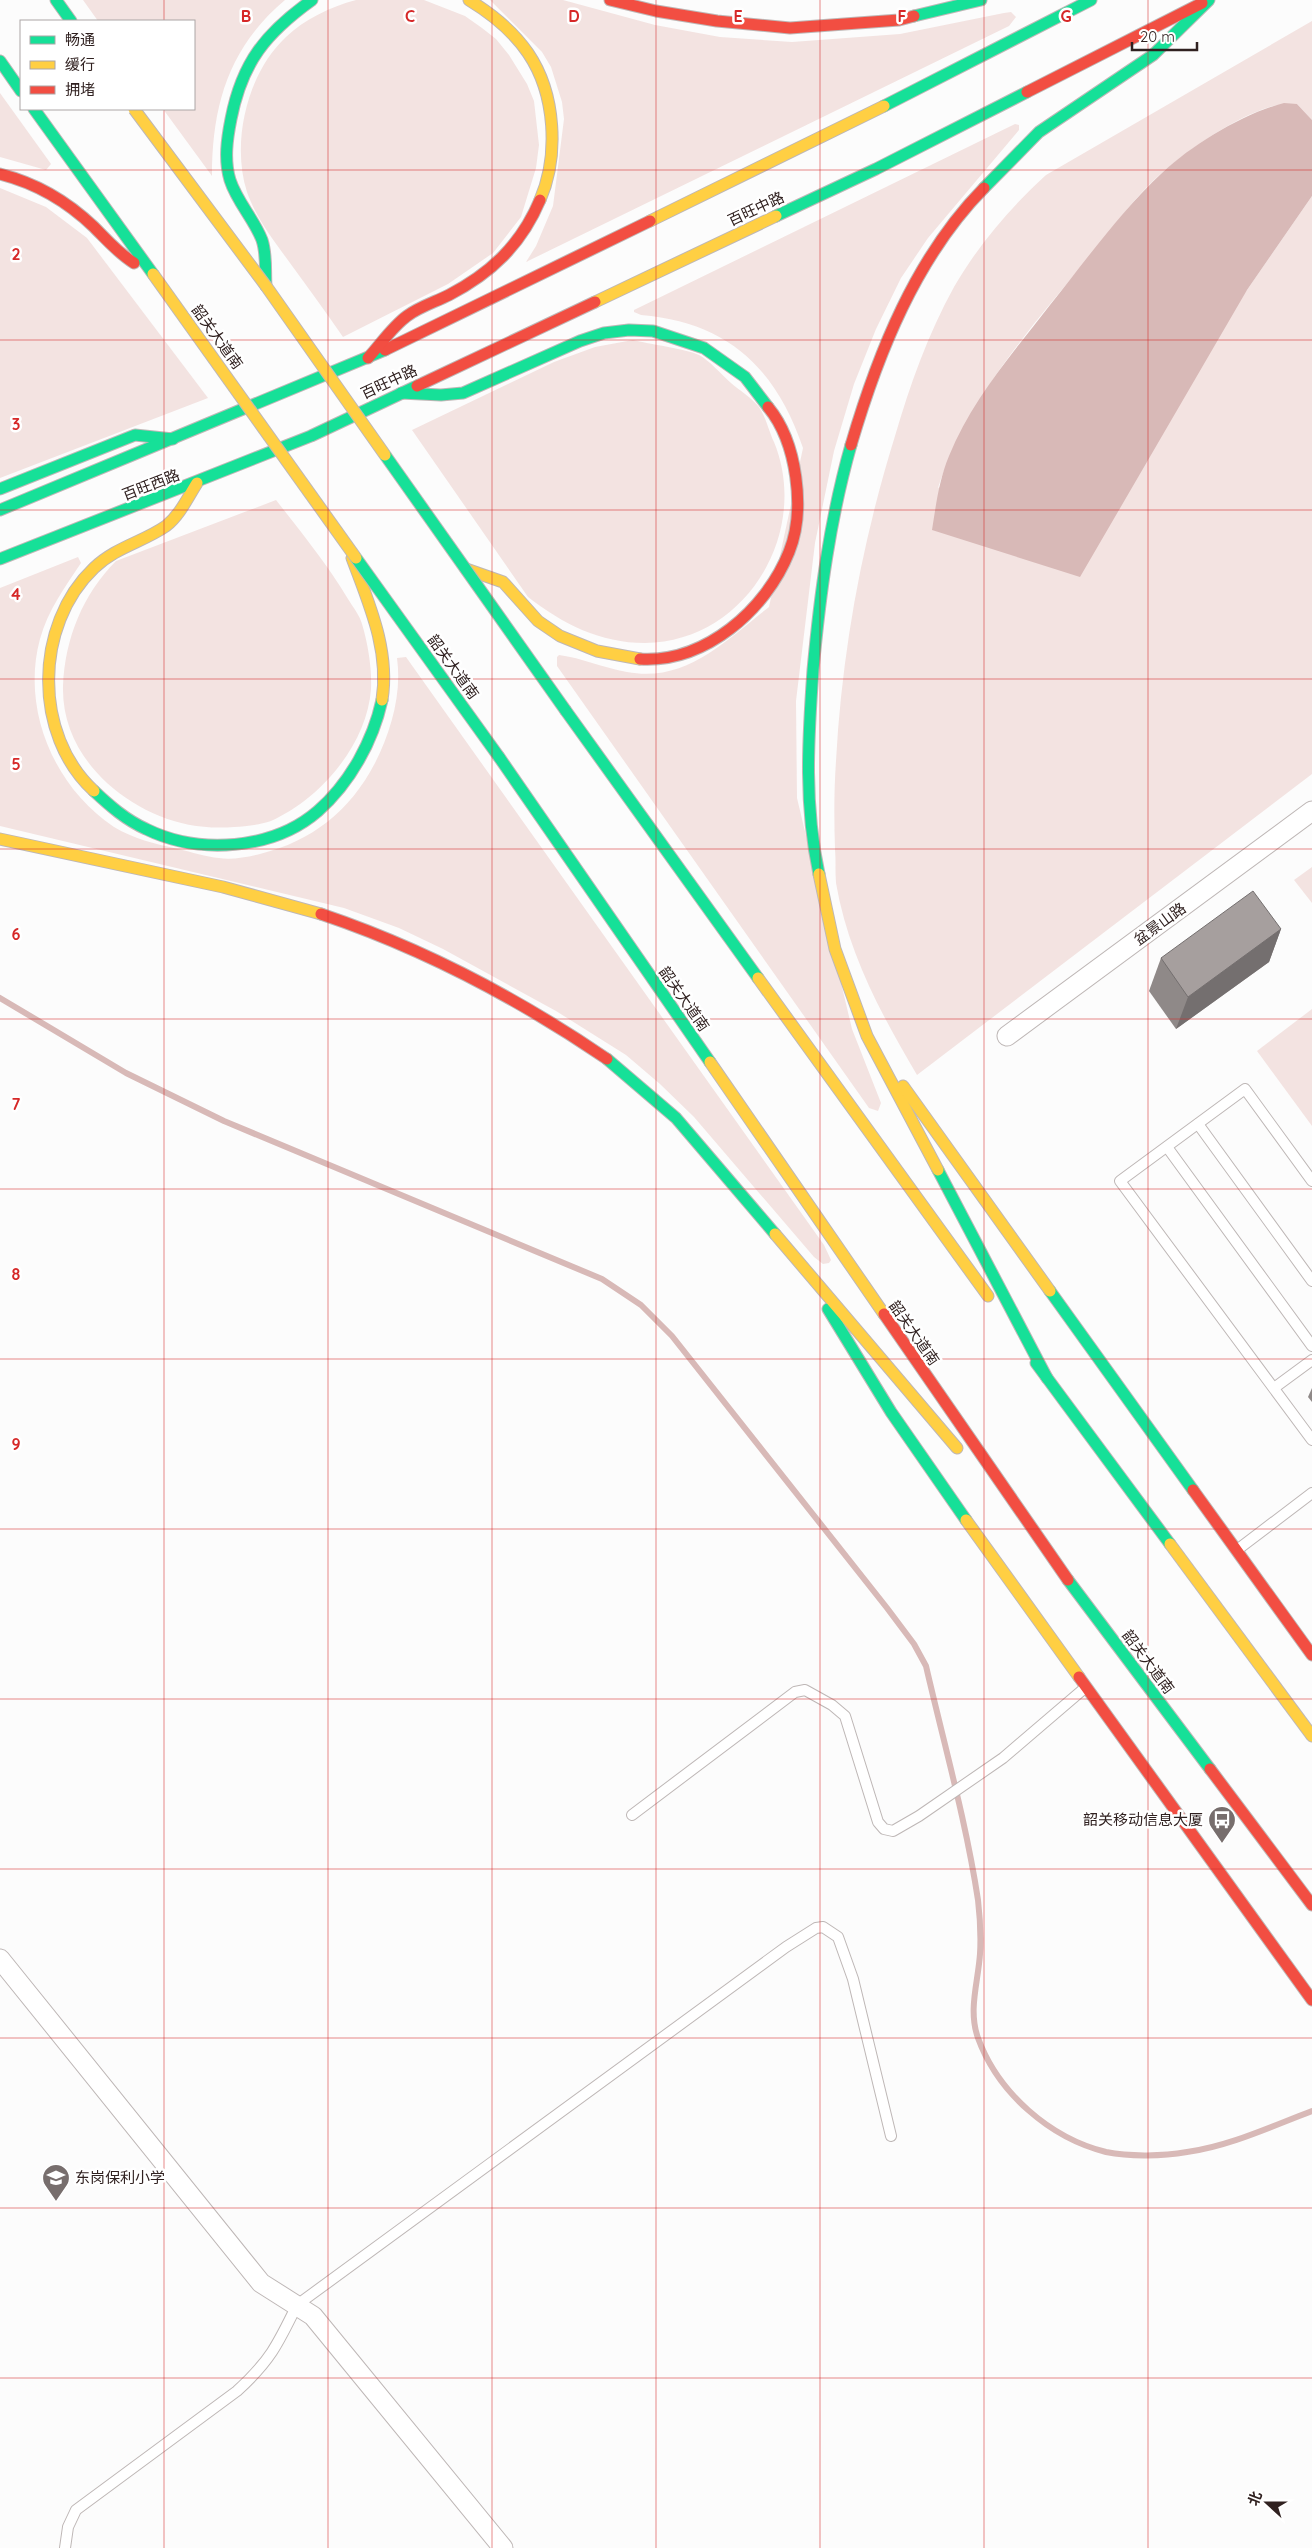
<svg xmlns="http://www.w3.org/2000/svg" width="1312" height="2548" viewBox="0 0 1312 2548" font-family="Quicksand,'Noto Sans SC',sans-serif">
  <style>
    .green { fill: #f3e3e1 }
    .water { fill: #d8b9b7 }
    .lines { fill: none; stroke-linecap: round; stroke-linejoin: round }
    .stream { stroke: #d8b9b7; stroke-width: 6 }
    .lane-casing { stroke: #beb7b6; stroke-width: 12 }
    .street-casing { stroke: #beb7b6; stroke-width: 21 }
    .fast-casing { stroke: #beb7b6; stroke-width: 13 }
    .slow-casing { stroke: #beb7b6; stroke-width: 13 }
    .jam-casing { stroke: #beb7b6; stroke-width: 13 }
    .lane { stroke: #fff; stroke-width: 10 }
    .street { stroke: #fff; stroke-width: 19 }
    .fast { stroke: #16e098; stroke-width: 11 }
    .slow { stroke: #ffcf43; stroke-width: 11 }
    .jam { stroke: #f24e42; stroke-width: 11 }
    .fast-bridge-casing { stroke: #beb7b6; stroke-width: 13; stroke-linecap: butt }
    .slow-bridge-casing { stroke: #beb7b6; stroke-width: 13; stroke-linecap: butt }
    .fast-bridge { stroke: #16e098; stroke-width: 11 }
    .slow-bridge { stroke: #ffcf43; stroke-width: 11 }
    .wall { fill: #8f8988 }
    .shaded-wall { fill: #746f6f }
    .building { fill: #a69f9e; stroke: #746f6f }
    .grid { fill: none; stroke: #d62828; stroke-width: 1; stroke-opacity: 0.55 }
    .labels { text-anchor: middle; stroke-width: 5; stroke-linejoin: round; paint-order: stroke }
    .street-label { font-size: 15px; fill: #302120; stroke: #fff }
    .poi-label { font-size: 15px; fill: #302120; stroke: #fff; text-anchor: end }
    .grid-label { font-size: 16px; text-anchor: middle; font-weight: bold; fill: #d62828; stroke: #fff; stroke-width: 5; stroke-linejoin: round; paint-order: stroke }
  </style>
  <rect width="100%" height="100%" fill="#fcfcfc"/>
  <g class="green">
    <path d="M83,0H285C229,47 212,105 212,176L163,109H194V21H98Z"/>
    <path d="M356,0H424L465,16L482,28L496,39L509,55L527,84L534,101L539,145L536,168L521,217L493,253L448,284L343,337C326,312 308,288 290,263C274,241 256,218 247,192C231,143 247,73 286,37C305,19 330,7 356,0Z"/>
    <polygon points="490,0 563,0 655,25 720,37 792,42 900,34 1004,13 1011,12 1016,17 1009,26 526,262 536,246 553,206 564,119 562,102 551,67 542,52"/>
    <path d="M1312,21V120L1297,104C1288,105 1278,104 1270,107C1236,117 1192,147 1164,171C1136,195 1113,227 1090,256C1031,327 967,399 938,488L1247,290L1312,196V774L917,1075C881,1014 848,953 836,883C835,872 836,860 835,849C834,819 834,790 836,761C842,651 862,542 895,436C910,385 928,334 954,287C979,244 1010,208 1046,175Z"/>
    <polygon points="0,93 51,164 46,170 0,157"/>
    <path d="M1015,124L1019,125V130L928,238L901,278L876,329L854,384L834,451L815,543L796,701L797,798L852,1029L881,1103L878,1111L869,1108L557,666V657L559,655C582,658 604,668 627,672C686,683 725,641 769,607L803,448C776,368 727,322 641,315L634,312V310Z"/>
    <polygon points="0,188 46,207 87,238 208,398 0,478"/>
    <path d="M633,340C648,344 687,349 699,355C710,361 721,374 731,383C739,390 752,398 759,407C766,417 769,432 774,442C811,532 746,642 645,643C600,643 563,624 528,597L412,430L554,362L595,347Z"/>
    <path d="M276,500C301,532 327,564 348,599C353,607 360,616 362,624C368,644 372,668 371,689C367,745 320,799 271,821C260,825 246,826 234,827C186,831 143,815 107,783C79,757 62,724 63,686C65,638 83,594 116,561Z"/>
    <path d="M78,557L81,563C65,587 48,610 40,639C21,709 54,787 114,827C134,839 156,844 178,849C192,852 206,857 219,858C232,860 247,857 260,854C312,841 350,811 375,763C391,731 402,694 397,658L406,657L824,1245L831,1260L829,1263L823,1264L814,1257L694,1117L660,1084L626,1055L556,1011L443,949L399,928L344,908L0,826V588Z"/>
    <polygon points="1312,867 1312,903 1294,880"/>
    <polygon points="1312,1009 1312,1126 1257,1051"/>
  </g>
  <path class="water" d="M1284,103L1297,104L1312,120V196L1247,290L1080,577L932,530C936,505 939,480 949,456C972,399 1013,353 1050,305C1086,260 1121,211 1163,172C1193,144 1244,113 1284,103Z"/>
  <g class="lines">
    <path class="stream" d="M0,998L126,1073L224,1121L602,1279L641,1305L672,1336L887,1608L914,1644L926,1666C944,1744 966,1821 978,1900C980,1917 981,1937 980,1954C978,1983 968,2010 978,2038C998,2093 1050,2138 1106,2152C1131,2157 1163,2156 1187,2152C1230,2146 1272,2126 1312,2111"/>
    <defs>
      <g id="lane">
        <polyline points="1198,1124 1312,1281"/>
        <polyline points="1167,1147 1312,1346"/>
        <polyline points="1312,1181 1245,1089 1120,1181 1312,1440"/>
        <polyline points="1274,1388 1312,1360"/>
        <polyline points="1237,1550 1312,1493"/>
        <polyline points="632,1815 795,1692 805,1690 832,1705 845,1716 878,1822 884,1829 893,1831 919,1816 1003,1758 1086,1687"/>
        <path d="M65,2548L68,2527L76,2510L237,2391C270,2361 278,2344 297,2305L786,1947L816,1928L823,1927L838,1937L853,1979L891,2136"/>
      </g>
      <g id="street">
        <polyline points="1007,1036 1312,811"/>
        <polyline points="0,1959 261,2283 313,2316 503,2548"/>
      </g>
      <g id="fast">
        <polyline points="56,0 71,21"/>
        <polyline points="914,16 981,0"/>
        <polyline points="0,61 21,91"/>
        <polyline points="884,106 1091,0"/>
        <polyline points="34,109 153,274"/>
        <polyline points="984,188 1039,132 1153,55 1209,0"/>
        <polyline points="776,216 876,169 1027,92"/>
        <path d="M266,286C265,271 267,255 262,240C254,219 237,202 230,180C224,160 227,139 231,119C242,62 266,33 312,0"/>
        <polyline points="401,393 441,395 463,393 580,341 604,333 629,330 653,331 704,348 745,377 768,407"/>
        <polyline points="0,489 135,435 173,439"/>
        <polyline points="0,510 385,350"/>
        <polyline points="0,559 311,436 417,386"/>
        <polyline points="566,711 758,978"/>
        <polyline points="499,757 710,1062"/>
        <path d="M94,791C110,806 126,820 146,829C199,855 273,850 318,811C350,783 373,741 382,700"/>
        <path d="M819,874C804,805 808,740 813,670C820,594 830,519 851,445"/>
        <polyline points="607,1059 676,1118 775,1234"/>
        <polyline points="938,1170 1047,1378"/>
        <polyline points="1050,1291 1193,1490"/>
        <polyline points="828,1309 891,1412 966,1520"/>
        <polyline points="1036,1363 1170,1544"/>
        <polyline points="1068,1580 1210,1769"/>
      </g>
      <g id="slow">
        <path d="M469,0C492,14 513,31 528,53C556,94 559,156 540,200"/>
        <polyline points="650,221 884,106"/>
        <polyline points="595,302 776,216"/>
        <path d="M352,558C369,604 390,650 382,700"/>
        <polyline points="466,569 503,582 538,621 560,636 597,651 640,659"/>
        <path d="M94,791C33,735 34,625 94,568C116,547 143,542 166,526C180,515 188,497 197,483"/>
        <polyline points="0,839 223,887 321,914"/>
        <polyline points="819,874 835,949 867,1036 938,1170"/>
        <polyline points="758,978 988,1296"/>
        <polyline points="710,1062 884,1314"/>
        <polyline points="903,1086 1050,1291"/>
        <polyline points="775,1234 957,1448"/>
        <polyline points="966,1520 1079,1677"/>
        <polyline points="1170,1544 1312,1736"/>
      </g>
      <g id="jam">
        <polyline points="610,0 656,11 717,21 790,28 899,20 914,16"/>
        <polyline points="1027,92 1202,3"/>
        <path d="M0,174C36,183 67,201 94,227C107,240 118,253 134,263"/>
        <polyline points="385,350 650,221"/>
        <path d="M368,358C381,344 392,327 407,316C419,307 435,302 449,295C491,273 521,245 540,200"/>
        <polyline points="417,386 595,302"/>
        <path d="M851,445C878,353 916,257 984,188"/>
        <path d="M640,659C705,663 766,610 789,552C806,510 797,442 768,407"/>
        <path d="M321,914C422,948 519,999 607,1059"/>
        <polyline points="884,1314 1068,1580"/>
        <polyline points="1193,1490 1312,1655"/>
        <polyline points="1079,1677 1312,2000"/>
        <polyline points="1210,1769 1312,1905"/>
      </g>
    </defs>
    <use href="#lane" class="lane-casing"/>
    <use href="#street" class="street-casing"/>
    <use href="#fast" class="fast-casing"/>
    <use href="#slow" class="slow-casing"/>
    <use href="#jam" class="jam-casing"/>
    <use href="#lane" class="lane"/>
    <use href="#street" class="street"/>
    <use href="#fast" class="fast"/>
    <use href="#slow" class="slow"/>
    <use href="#jam" class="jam"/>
    <defs>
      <g id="fast-bridge">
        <polyline points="385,455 566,711"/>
        <polyline points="356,558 499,757"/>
      </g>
      <g id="slow-bridge">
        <polyline points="134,109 266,286 385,455"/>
        <polyline points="153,274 356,558"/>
      </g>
    </defs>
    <use href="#fast-bridge" class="fast-bridge-casing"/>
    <use href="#slow-bridge" class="slow-bridge-casing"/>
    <use href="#fast-bridge" class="fast-bridge"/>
    <use href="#slow-bridge" class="slow-bridge"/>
  </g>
  <g class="wall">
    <polygon points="1281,929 1269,962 1176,1029 1149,991 1161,958"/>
    <polygon points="1312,1388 1312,1402 1308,1397"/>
  </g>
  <polygon class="shaded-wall" points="1281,929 1269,962 1176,1029 1188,997"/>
  <polygon class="building" points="1253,891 1281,929 1188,997 1161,958"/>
  <path class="grid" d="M164,0V21M328,0V2548M492,0V2548M656,0V2548M820,0V2548M984,0V2548M1148,0V2548M164,109V2548M0,170H1312M0,340H1312M0,510H1312M0,679H1312M0,849H1312M0,1019H1312M0,1189H1312M0,1359H1312M0,1529H1312M0,1699H1312M0,1869H1312M0,2038H1312M0,2208H1312M0,2378H1312"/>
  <defs>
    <symbol id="bus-pin" viewBox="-11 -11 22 30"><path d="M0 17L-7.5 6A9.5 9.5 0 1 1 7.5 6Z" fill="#776e6d" stroke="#fff"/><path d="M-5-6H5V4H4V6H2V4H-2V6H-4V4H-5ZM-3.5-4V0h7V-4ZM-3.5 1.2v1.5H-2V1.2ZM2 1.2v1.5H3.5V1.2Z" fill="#fff"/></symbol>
    <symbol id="school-pin" viewBox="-11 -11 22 30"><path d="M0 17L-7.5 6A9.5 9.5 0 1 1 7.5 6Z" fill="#776e6d" stroke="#fff"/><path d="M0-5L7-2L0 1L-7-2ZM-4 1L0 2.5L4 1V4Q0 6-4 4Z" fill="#fff"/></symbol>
  </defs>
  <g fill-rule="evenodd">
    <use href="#bus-pin" x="1206" y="1804" width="32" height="43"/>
    <use href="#school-pin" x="40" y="2162" width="32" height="43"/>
  </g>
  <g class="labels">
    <g class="street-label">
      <text transform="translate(756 209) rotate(-25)" y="5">百旺中路</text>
      <text transform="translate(217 337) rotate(54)" y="5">韶关大道南</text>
      <text transform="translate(389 382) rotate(-25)" y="5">百旺中路</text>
      <text transform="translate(151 485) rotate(-21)" y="5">百旺西路</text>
      <text transform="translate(453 667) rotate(54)" y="5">韶关大道南</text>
      <text transform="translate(1160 924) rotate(-36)" y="5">盆景山路</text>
      <text transform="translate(684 999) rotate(55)" y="5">韶关大道南</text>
      <text transform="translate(914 1333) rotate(55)" y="5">韶关大道南</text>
      <text transform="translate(1148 1662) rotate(53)" y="5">韶关大道南</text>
    </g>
    <g class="poi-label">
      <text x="1203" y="1825">韶关移动信息大厦</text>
      <text x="75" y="2183" text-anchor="start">东岗保利小学</text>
    </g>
  </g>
  <g class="grid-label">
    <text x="246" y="22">B</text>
    <text x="410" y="22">C</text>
    <text x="574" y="22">D</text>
    <text x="738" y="22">E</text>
    <text x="902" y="22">F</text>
    <text x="1066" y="22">G</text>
    <text x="16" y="260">2</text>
    <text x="16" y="430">3</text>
    <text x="16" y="600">4</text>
    <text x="16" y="770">5</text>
    <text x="16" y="940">6</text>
    <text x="16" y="1110">7</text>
    <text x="16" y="1280">8</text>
    <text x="16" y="1450">9</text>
  </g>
  <rect x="20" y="20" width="175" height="90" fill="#ffffff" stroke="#aca6a6"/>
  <rect x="30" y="36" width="25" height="8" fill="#16e098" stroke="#aca6a6"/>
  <text x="65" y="45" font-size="15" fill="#302120">畅通</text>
  <rect x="30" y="61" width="25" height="8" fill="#ffcf43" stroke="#aca6a6"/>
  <text x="65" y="70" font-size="15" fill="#302120">缓行</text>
  <rect x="30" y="86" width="25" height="8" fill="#f24e42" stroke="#aca6a6"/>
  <text x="65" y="95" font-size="15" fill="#302120">拥堵</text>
  <g transform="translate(1267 2503) rotate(291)" stroke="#ffffff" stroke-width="4" paint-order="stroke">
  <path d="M0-4L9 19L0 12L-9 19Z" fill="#302120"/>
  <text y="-8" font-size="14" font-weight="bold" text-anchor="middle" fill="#302120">北</text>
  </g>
  <path d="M1132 42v8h65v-8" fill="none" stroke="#302120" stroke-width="2.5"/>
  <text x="1140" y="42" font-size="15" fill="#302120" stroke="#ffffff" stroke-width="4" paint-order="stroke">20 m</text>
</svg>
